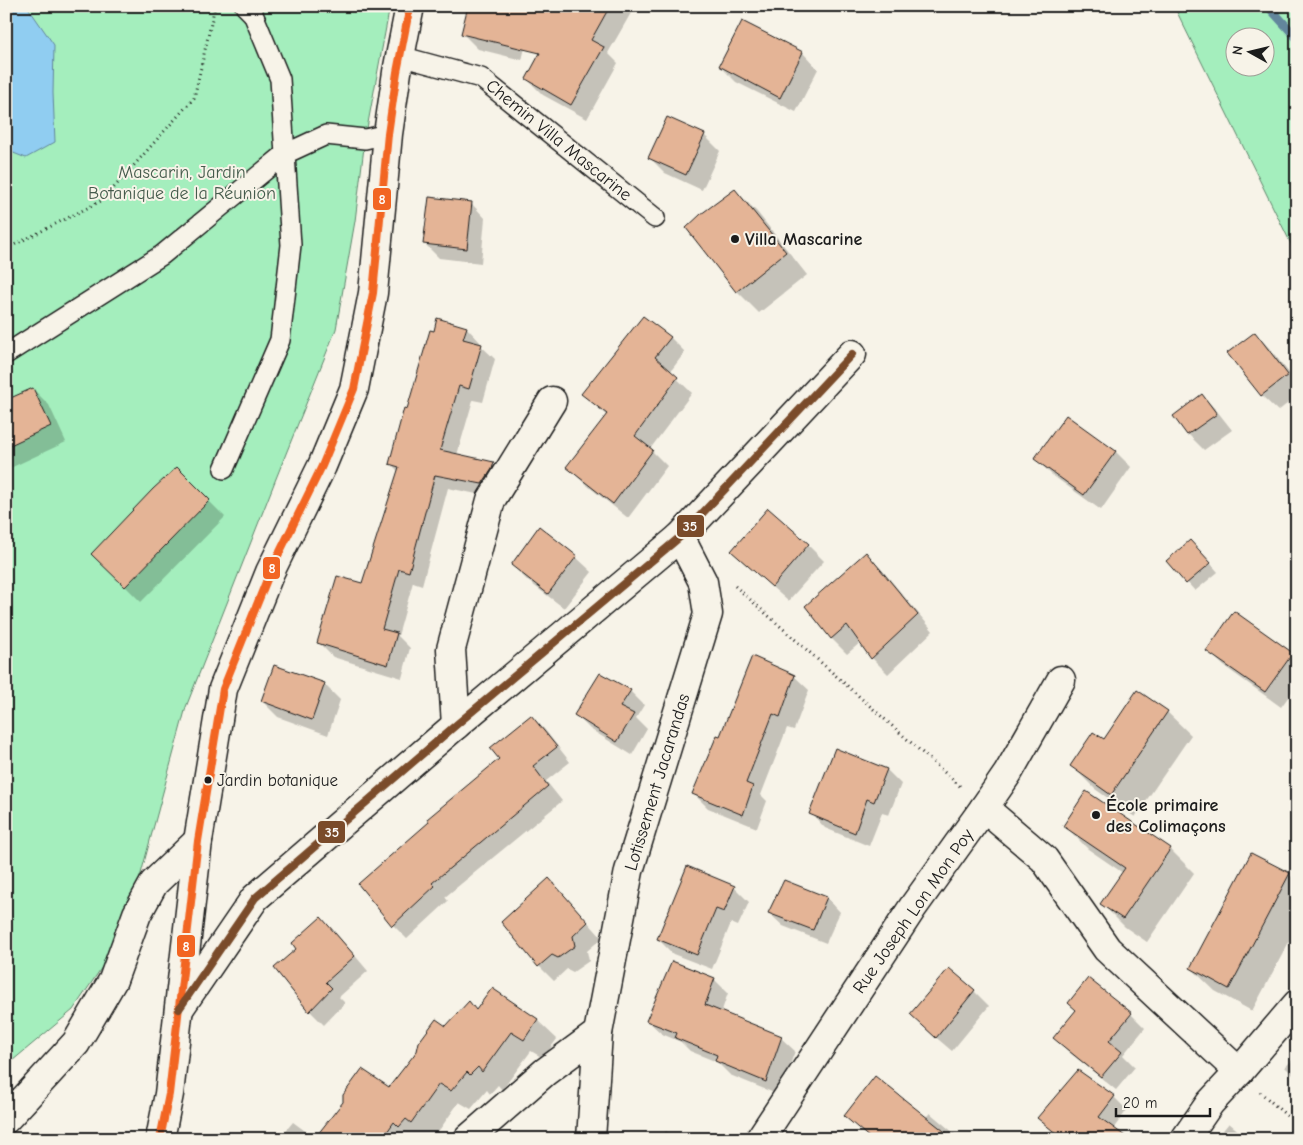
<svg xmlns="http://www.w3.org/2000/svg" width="1303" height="1145" viewBox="0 0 1303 1145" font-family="'Comic Neue',sans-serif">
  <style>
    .green { fill: #a4eebd; stroke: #60856c; fill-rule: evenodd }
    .water { fill: #90cdf1; stroke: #62869c }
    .shadow { fill: #0003 }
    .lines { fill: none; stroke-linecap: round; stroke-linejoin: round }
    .stream { stroke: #62869c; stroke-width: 9 }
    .building { fill: #e4b496; stroke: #1c1c1c }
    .service-casing { stroke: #1c1c1c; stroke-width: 22 }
    .minor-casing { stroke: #1c1c1c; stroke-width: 31 }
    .secondary-casing { stroke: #1c1c1c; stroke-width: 31 }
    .path { stroke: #1c1c1c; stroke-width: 3; stroke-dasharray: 1 4; stroke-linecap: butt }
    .service { stroke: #f7f3e8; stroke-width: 19 }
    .minor { stroke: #f7f3e8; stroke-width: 28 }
    .secondary { stroke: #f7f3e8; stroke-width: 28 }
    .bus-1-casing { stroke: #f7f3e8; stroke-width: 11 }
    .bus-2-casing { stroke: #f7f3e8; stroke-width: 11 }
    .bus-1 { stroke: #f26522; stroke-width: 8 }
    .bus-2 { stroke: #7a4b2a; stroke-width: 8 }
    .poi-dot { fill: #1c1c1c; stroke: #f7f3e8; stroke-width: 2 }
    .labels { text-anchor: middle; stroke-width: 4; stroke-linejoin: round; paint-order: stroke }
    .bus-label { font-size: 17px; fill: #1c1c1c; stroke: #f7f3e8; text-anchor: start }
    .street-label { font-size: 18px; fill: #1c1c1c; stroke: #f7f3e8 }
    .park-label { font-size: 18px; fill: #455b4c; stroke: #f7f3e8 }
    .poi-label { font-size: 18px; font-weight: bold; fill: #1c1c1c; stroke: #f7f3e8; text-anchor: start }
    .line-badge { stroke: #f7f3e8; stroke-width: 2 }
    .badge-label { font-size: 14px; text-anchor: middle; font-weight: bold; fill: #fff }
  </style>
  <rect width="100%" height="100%" fill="#f7f3e8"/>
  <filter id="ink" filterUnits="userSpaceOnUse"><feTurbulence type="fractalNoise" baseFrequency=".02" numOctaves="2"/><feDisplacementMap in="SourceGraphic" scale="10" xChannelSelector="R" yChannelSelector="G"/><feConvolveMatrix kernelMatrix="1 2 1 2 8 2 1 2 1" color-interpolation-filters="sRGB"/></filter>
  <g filter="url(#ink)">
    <g class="green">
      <polygon points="6,6 390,6 365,139 355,221 336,329 275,481 186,707 125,933 73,1010 6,1066"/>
      <path d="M1174,6H1297V256ZM1236,38H1266V68H1236Z"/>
    </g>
    <polygon class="water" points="6,6 27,6 54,45 53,93 55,142 26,158 6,150"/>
    <g class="shadow">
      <polygon points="535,6 522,60 478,49 462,33"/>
      <polygon points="574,6 635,6 608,53 618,63 587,119 543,95 527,79"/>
      <polygon points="742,23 803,53 818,69 796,112 736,82 720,66"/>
      <polygon points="704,135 720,151 702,190 665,173 649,157"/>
      <polygon points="735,190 757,212 807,275 759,313 737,291"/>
      <polygon points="471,203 485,218 481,263 439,258 424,243"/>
      <polygon points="467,328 480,342 480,345 495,359 483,402 473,400 457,455 493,463 507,477 496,498 448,488 422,585 413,582 398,636 410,648 402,678 333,657 319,643 363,585 399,472 391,464 435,332"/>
      <polygon points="1255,333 1270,349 1297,383 1297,396 1278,411 1262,396 1228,353"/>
      <polygon points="670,337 685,352 670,372 692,393 650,449 667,466 628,518 583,482 568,467 607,416 583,394"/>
      <polygon points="33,389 49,405 66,442 6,470 6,402"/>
      <polygon points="1202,395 1217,411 1232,430 1204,450 1188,434 1175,417"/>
      <polygon points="1067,416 1116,452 1131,467 1101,510 1052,475 1036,459"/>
      <polygon points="177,469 225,517 141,602 93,554"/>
      <polygon points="808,545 824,561 788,601 749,567 733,551"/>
      <polygon points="1198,549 1218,572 1195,591 1168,561"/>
      <polygon points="866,554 882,570 933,631 888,674 872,658 861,642 847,654 831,638"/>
      <polygon points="576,557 592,572 564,608 528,581 512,565"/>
      <polygon points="1208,651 1292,654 1297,659 1297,685 1281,707 1224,666"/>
      <polygon points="794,676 809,690 794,730 787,728 761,795 767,801 757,828 708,808 694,794 720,738"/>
      <polygon points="324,684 340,700 328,735 278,717 262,701"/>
      <polygon points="630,691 644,705 636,718 647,729 632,755 590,729 576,715"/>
      <polygon points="1167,712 1191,735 1135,817 1095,789 1072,766"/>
      <polygon points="531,716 545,730 570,762 546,781 562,801 445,897 448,901 407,939 393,925 360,885 500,759"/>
      <polygon points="887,770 901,784 889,815 882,813 869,846 825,828 811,813"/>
      <polygon points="1087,793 1170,849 1194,873 1147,942 1125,927 1102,904 1123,873 1088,849 1065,826"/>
      <polygon points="1289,874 1297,882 1297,927 1252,1011 1215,991 1191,968"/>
      <polygon points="784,882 827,898 840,912 826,943 783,926 769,913"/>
      <polygon points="734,887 749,902 738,926 731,923 712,969 673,954 658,939"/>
      <polygon points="563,894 602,938 587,951 589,961 573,972 567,969 554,981 539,966 503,922"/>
      <polygon points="321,918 335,932 368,971 339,997 345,1003 324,1025 310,1011 276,968 298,949"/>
      <polygon points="673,962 715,980 728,993 721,1013 781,1038 795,1051 779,1095 730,1075 717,1062 690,1051 681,1042 662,1034 648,1021"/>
      <polygon points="949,970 974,991 989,1006 952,1051 926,1029"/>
      <polygon points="492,990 537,1020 557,1039 543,1058 531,1051 502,1090 498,1085 490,1094 487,1090 471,1109 459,1102 433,1139 426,1138 425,1139 316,1139 389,1089 469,1003 477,1011"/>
      <polygon points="1131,1014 1145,1028 1123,1055 1135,1067 1116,1090 1069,1052 1055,1038"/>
      <polygon points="1297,1056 1297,1079 1285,1067"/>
      <polygon points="1114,1097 1127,1110 1113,1129 1127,1139 1044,1139 1052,1130 1039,1118"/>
      <polygon points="930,1113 961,1139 870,1139 846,1116 925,1118"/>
      <polygon points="293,1122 316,1139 279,1139"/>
      <polygon points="1229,1123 1248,1139 1216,1139"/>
      <polygon points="666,1131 676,1139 661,1139"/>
    </g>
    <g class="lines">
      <polyline class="stream" points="1268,6 1297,38"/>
    </g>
    <g class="building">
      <polygon points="468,6 610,6 591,40 604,47 571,105 526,79 540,53 461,34"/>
      <polygon points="742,21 803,52 780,98 719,66"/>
      <polygon points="667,117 705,134 686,175 648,158"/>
      <polygon points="735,189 786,252 736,292 686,228 701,214"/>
      <polygon points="429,197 472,202 467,249 423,244"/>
      <polygon points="643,316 671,337 655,357 678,377 635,436 653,450 613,504 566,467 607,414 581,394"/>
      <polygon points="437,318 467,327 463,339 482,344 469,389 459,386 440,450 494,462 492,469 482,484 435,475 409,572 399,569 382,629 397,633 388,665 317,643 337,576 362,583 399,467 389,464 404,408 407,409 430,330 434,331"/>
      <polygon points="1255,332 1288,375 1261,396 1227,353"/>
      <polygon points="33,388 51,426 6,447 6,400"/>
      <polygon points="1202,394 1217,414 1187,435 1173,416"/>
      <polygon points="1066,415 1116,451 1084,495 1034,459"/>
      <polygon points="177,467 210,500 125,587 91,554 153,489"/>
      <polygon points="768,508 809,544 772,587 731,551"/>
      <polygon points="539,526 577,556 548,594 511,565"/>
      <polygon points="1190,540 1211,563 1186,584 1166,561"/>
      <polygon points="866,552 918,615 871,659 847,625 831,639 805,606"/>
      <polygon points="1234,611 1293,653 1265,692 1206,651"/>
      <polygon points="752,656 795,675 780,717 773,714 746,783 753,786 743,815 692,794 717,735 720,736"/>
      <polygon points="274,665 325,683 312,720 261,701"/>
      <polygon points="600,673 631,690 620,707 634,714 617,742 574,715"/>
      <polygon points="1137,690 1168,711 1111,795 1070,766 1093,732 1104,739"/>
      <polygon points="531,715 557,747 533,766 548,786 432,883 435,886 392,926 358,884 429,822 427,819 499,759 490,748"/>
      <polygon points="835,748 887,769 874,802 867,799 855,833 809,814"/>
      <polygon points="1086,791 1171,848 1123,919 1100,904 1125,868 1063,826"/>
      <polygon points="1251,853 1290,873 1229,989 1190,968"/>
      <polygon points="687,866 735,886 724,912 716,909 697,955 657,939"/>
      <polygon points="549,878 588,922 573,936 575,946 558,958 552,955 538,967 501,922"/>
      <polygon points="784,880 827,897 813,930 768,913"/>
      <polygon points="321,917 355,956 326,982 332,988 309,1012 274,968 296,949 292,943"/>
      <polygon points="672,961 715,978 705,1005 782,1036 766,1082 715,1061 717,1055 675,1038 677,1033 646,1021"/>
      <polygon points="949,968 975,990 936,1038 910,1014"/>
      <polygon points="1088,978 1132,1013 1109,1041 1122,1052 1101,1077 1053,1038 1076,1010 1068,1003"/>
      <polygon points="492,988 538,1019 524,1040 511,1032 482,1072 478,1067 470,1075 467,1072 451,1091 439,1084 411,1123 406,1119 399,1127 394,1122 382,1139 314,1139 343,1102 343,1095 362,1069 389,1087 417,1051 419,1042 436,1019 446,1026 469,1001 476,1010"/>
      <polygon points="1078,1070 1115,1096 1099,1117 1129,1139 1063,1139 1037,1118"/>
      <polygon points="875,1076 954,1139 871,1139 844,1116"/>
    </g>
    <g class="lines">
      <defs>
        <g id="service">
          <polyline points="400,56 481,78 655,218"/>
          <polyline points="6,354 162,255 285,154 326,135 365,139 388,134"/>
          <polyline points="224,469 280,340 291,245 280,79 253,14 245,6"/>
        </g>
        <g id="minor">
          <polyline points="456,725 451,649 491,500 552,401"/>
          <polyline points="984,808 1044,859 1107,949 1239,1072"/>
          <polyline points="179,1009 255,898 456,725 680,537 852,354"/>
          <polyline points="6,1119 76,1043 113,980 137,914 154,883 198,841"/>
          <polyline points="468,1139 545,1072 598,1033"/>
          <polyline points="591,1139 598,1033 629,871 708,614 703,582 680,537"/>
          <polyline points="760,1139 913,907 984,808 1008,773 1061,680"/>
          <polyline points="1185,1139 1210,1103 1239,1072 1297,1004"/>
        </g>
        <polyline id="secondary" points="160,1139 169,1094 198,841 223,689 270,572 322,466 354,389 373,293 388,134 397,72 410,6"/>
      </defs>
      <use href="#service" class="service-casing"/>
      <use href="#minor" class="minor-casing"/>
      <use href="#secondary" class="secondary-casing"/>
      <g class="path">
        <polyline points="6,249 103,200 194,98 215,6"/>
        <polyline points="735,586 962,788"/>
        <polyline points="1260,1092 1297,1125"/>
      </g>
      <use href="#service" class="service"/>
      <use href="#minor" class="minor"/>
      <use href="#secondary" class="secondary"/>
      <defs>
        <polyline id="bus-1" points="160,1139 169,1094 198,841 223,689 270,572 322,466 354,389 373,293 388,134 397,72 410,6"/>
        <polyline id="bus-2" points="179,1009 255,898 456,725 680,537 852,354"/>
      </defs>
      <use href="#bus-1" class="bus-1-casing"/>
      <use href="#bus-2" class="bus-2-casing"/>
      <use href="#bus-1" class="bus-1"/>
      <use href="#bus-2" class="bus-2"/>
    </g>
  </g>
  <g class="poi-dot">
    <circle cx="735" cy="239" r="5"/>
    <circle cx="208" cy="780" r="4.5"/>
    <circle cx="1096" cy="815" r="5"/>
  </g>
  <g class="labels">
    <g class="bus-label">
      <text x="217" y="786">Jardin botanique</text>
    </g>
    <g class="street-label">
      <text transform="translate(559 140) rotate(39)" y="6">Chemin Villa Mascarine</text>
      <text transform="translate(657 782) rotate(-73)" y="6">Lotissement Jacarandas</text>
      <text transform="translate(913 911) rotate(-55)" y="6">Rue Joseph Lon Mon Poy</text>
    </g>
    <g class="park-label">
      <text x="182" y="178">Mascarin, Jardin<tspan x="182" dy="21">Botanique de la Réunion</tspan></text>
    </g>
    <g class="poi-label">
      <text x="745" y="245">Villa Mascarine</text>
      <text x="1106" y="811">École primaire<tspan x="1106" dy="21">des Colimaçons</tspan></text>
    </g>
  </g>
  <g class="line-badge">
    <rect x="372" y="187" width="20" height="24" rx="5" fill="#f26522"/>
    <rect x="676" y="514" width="29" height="24" rx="5" fill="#7a4b2a"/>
    <rect x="262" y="556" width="19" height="24" rx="5" fill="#f26522"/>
    <rect x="317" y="820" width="29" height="24" rx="5" fill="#7a4b2a"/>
    <rect x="176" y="934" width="20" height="24" rx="5" fill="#f26522"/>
  </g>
  <g class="badge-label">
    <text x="382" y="204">8</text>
    <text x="690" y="531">35</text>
    <text x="272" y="573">8</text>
    <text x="332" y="837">35</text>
    <text x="186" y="951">8</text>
  </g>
  <rect width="1303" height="1145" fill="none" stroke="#f7f3e8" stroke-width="25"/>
  <rect x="12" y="12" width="1278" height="1120" fill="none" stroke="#1c1c1c" stroke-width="2" filter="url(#ink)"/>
  <g transform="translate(1250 52) rotate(278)"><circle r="24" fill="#f7f3e8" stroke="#9f9d96"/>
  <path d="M0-4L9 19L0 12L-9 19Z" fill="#1c1c1c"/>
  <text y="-8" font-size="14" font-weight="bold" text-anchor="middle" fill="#1c1c1c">N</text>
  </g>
  <path d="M1116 1108v8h94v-8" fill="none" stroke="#1c1c1c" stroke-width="2.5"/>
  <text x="1123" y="1108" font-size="15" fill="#1c1c1c" stroke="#f7f3e8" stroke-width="4" paint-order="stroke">20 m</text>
</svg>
